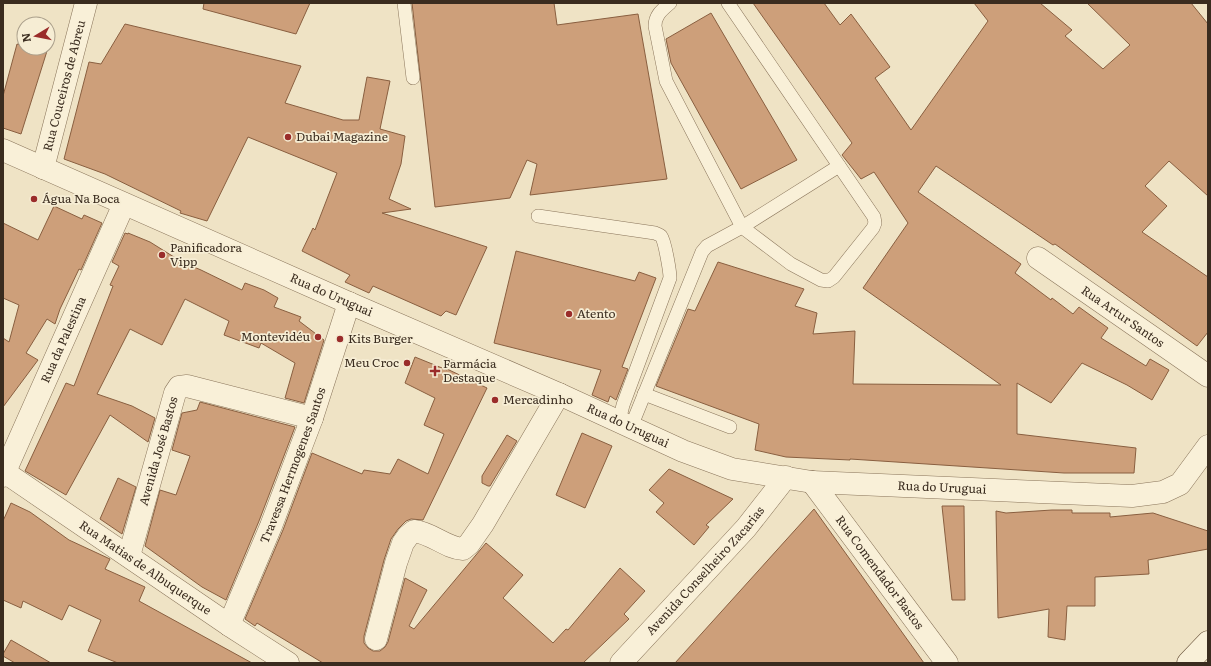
<svg xmlns="http://www.w3.org/2000/svg" width="1211" height="666" viewBox="0 0 1211 666" font-family="Literata,serif">
  <style>
    .building { fill: #cd9f7a; stroke: #895f40 }
    .lines { fill: none; stroke-linecap: round; stroke-linejoin: round }
    .service-casing { stroke: #8a755b; stroke-width: 14 }
    .minor-casing { stroke: #8a755b; stroke-width: 23 }
    .tertiary-casing { stroke: #8a755b; stroke-width: 23 }
    .secondary-casing { stroke: #6c563e; stroke-width: 23 }
    .service { stroke: #f9f0d8; stroke-width: 13 }
    .minor { stroke: #f9f0d8; stroke-width: 22 }
    .tertiary { stroke: #f9f0d8; stroke-width: 22 }
    .secondary { stroke: #f9f0d8; stroke-width: 22 }
    .poi-dot { fill: #9a2c2a; stroke: #f6edd4; stroke-width: 1.5 }
    .labels { text-anchor: middle; stroke-width: 3.5; stroke-linejoin: round; paint-order: stroke }
    .street-label { font-size: 12px; fill: #3a2c1f; stroke: #f6edd4 }
    .poi-label { font-size: 12px; fill: #3a2c1f; stroke: #f6edd4; text-anchor: start }
  </style>
  <rect width="100%" height="100%" fill="#efe3c5"/>
  <g class="building">
    <polygon points="204,3 310,3 296,34 203,9"/>
    <polygon points="412,3 554,3 557,25 638,14 667,179 530,195 537,164 527,160 510,198 435,207"/>
    <polygon points="753,3 824,3 840,25 851,14 890,67 875,78 911,130 988,21 974,3 1040,3 1072,30 1065,36 1103,69 1130,45 1087,3 1191,3 1208,24 1208,196 1169,161 1145,186 1167,206 1142,232 1208,277 1208,332 1197,346 1055,244 1053,245 936,166 918,192 1021,264 1015,273 1051,300 1052,298 1073,314 1079,307 1108,328 1101,338 1146,366 1150,359 1169,370 1152,400 1127,385 1082,363 1051,403 1017,383 1017,434 1136,448 1134,473 1064,473 850,459 850,460 786,457 755,450 759,424 656,386 688,309 695,311 718,262 804,289 795,306 817,313 813,334 855,331 853,384 1001,385 863,288 908,223 874,172 861,179 842,155 852,143"/>
    <polygon points="711,13 797,160 741,189 671,63 666,39"/>
    <polygon points="125,24 301,66 285,103 343,120 359,120 367,77 390,81 380,129 405,136 401,164 389,199 411,209 382,213 487,247 456,315 446,311 441,316 373,286 369,293 345,282 350,275 302,251 313,228 315,230 337,173 248,137 207,221 180,213 181,211 105,174 64,159 89,62 101,64"/>
    <polygon points="17,44 24,46 24,48 34,48 47,51 21,134 3,128 3,96"/>
    <polygon points="54,206 82,219 84,215 102,223 81,270 79,269 60,309 55,324 47,319 26,353 38,360 3,407 3,338 9,342 19,305 3,298 3,223 38,240"/>
    <polygon points="125,233 128,234 128,233 150,242 182,262 201,270 242,290 245,283 264,290 278,298 274,307 301,317 299,321 324,340 304,403 285,398 295,363 261,343 259,348 224,335 229,321 185,299 162,345 130,329 97,394 132,406 155,418 148,442 110,415 66,495 25,471 66,383 74,386 113,286 110,285 119,266 112,262"/>
    <polygon points="516,251 635,281 639,272 656,278 622,367 628,369 616,400 610,396 608,402 592,395 601,370 494,343"/>
    <polygon points="415,357 447,370 447,369 487,388 423,520 411,519 406,521 398,529 391,539 384,560 364,636 364,643 368,648 373,651 380,651 385,647 388,642 405,578 427,590 409,626 414,629 486,543 523,575 503,598 553,643 566,629 568,630 620,568 645,591 624,614 629,619 583,663 323,663 257,623 255,626 245,619 283,530 312,453 362,474 364,470 390,474 398,459 428,474 444,434 424,425 435,398 405,383"/>
    <polygon points="200,402 295,427 259,521 226,600 202,587 145,546 160,490 176,495 190,456 172,450 182,413 197,410"/>
    <polygon points="582,433 612,446 585,508 556,495"/>
    <polygon points="507,435 517,441 490,486 488,486 482,483 482,476"/>
    <polygon points="669,469 733,499 706,525 709,527 694,545 656,512 664,503 649,490"/>
    <polygon points="118,478 136,487 122,534 100,519"/>
    <polygon points="11,503 30,512 69,540 110,559 105,569 145,587 139,601 252,663 118,663 88,651 101,620 69,605 62,620 23,601 21,608 3,600 3,521"/>
    <polygon points="942,506 964,506 965,600 952,600"/>
    <polygon points="814,509 924,663 675,663"/>
    <polygon points="1052,510 1072,510 1072,513 1110,513 1110,517 1153,513 1208,531 1208,549 1148,560 1149,574 1095,577 1095,606 1067,606 1065,640 1048,637 1049,609 998,618 996,511 1006,513"/>
    <polygon points="11,640 51,663 15,663 3,656 3,654"/>
  </g>
  <g class="lines">
    <defs>
      <g id="service">
        <polyline points="404,3 413,78"/>
        <path d="M670,3C662,10 655,15 655,26L666,81L742,227L791,264L821,280L828,281L834,277L873,228L875,223L874,217L728,3"/>
        <path d="M538,216L655,233C657,234 660,235 661,236C665,241 670,272 670,278L623,405L619,421"/>
        <polyline points="644,394 730,427"/>
        <polyline points="631,427 702,252 707,246 742,227 839,166"/>
      </g>
      <g id="minor">
        <path id="s1" d="M43,168L86,3"/>
        <path id="s2" d="M1038,258L1208,376"/>
        <path id="s3" d="M3,471L229,625L288,663"/>
        <path id="s4" d="M3,476L124,204"/>
        <path id="s5" d="M129,556L175,393L179,387L187,386L312,418"/>
        <path id="s6" d="M229,625L271,526L312,418L349,303"/>
        <path d="M376,639L396,563L403,543L408,536L414,531C432,533 446,548 463,549L469,544L483,524L559,394"/>
        <path id="s7" d="M621,663L746,528L786,477"/>
      </g>
      <g id="tertiary">
        <path id="s8" d="M3,150L349,303L559,394L683,451L732,469L812,482L1132,496L1163,492L1180,484L1208,446"/>
        <path id="s9" d="M812,482L947,663"/>
      </g>
      <polyline id="secondary" points="1188,663 1208,642"/>
    </defs>
    <use href="#service" class="service-casing"/>
    <use href="#minor" class="minor-casing"/>
    <use href="#tertiary" class="tertiary-casing"/>
    <use href="#secondary" class="secondary-casing"/>
    <use href="#service" class="service"/>
    <use href="#minor" class="minor"/>
    <use href="#tertiary" class="tertiary"/>
    <use href="#secondary" class="secondary"/>
  </g>
  <g class="poi-dot">
    <circle cx="288" cy="137" r="4"/>
    <circle cx="34" cy="199" r="4"/>
    <circle cx="162" cy="255" r="4"/>
    <circle cx="569" cy="314" r="4"/>
    <circle cx="318" cy="337" r="4"/>
    <circle cx="340" cy="339" r="4"/>
    <circle cx="407" cy="363" r="4"/>
    <path d="M433 365h4v4h4v4h-4v4h-4v-4h-4v-4h4z"/>
    <circle cx="495" cy="400" r="4"/>
  </g>
  <g class="labels">
    <g class="street-label">
      <text dy="4" stroke="none"><textPath href="#s1" startOffset="85">Rua Couceiros de Abreu</textPath></text>
      <text dy="4" stroke="none"><textPath href="#s8" startOffset="359">Rua do Uruguai</textPath></text>
      <text dy="4" stroke="none"><textPath href="#s2" startOffset="103">Rua Artur Santos</textPath></text>
      <text dy="4" stroke="none"><textPath href="#s4" startOffset="149">Rua da Palestina</textPath></text>
      <text dy="4" stroke="none"><textPath href="#s8" startOffset="683">Rua do Uruguai</textPath></text>
      <text dy="4" stroke="none"><textPath href="#s5" startOffset="109">Avenida José Bastos</textPath></text>
      <text dy="4" stroke="none"><textPath href="#s6" startOffset="172">Travessa Hermogenes Santos</textPath></text>
      <text dy="4" stroke="none"><textPath href="#s8" startOffset="1007">Rua do Uruguai</textPath></text>
      <text dy="4" stroke="none"><textPath href="#s3" startOffset="172">Rua Matias de Albuquerque</textPath></text>
      <text dy="4" stroke="none"><textPath href="#s7" startOffset="125">Avenida Conselheiro Zacarias</textPath></text>
      <text dy="4" stroke="none"><textPath href="#s9" startOffset="113">Rua Comendador Bastos</textPath></text>
    </g>
    <g class="poi-label">
      <text x="296" y="141">Dubai Magazine</text>
      <text x="42" y="203">Água Na Boca</text>
      <text x="170" y="252">Panificadora<tspan x="170" dy="14">Vipp</tspan></text>
      <text x="577" y="318">Atento</text>
      <text x="310" y="341" text-anchor="end">Montevidéu</text>
      <text x="348" y="343">Kits Burger</text>
      <text x="399" y="367" text-anchor="end">Meu Croc</text>
      <text x="443" y="368">Farmácia<tspan x="443" dy="14">Destaque</tspan></text>
      <text x="503" y="404">Mercadinho</text>
    </g>
  </g>
  <rect width="1211" height="666" fill="none" stroke="#3a2c1f" stroke-width="8"/>
  <g transform="translate(36 36) rotate(260)"><circle r="19" fill="#f6edd4" stroke="#aba08c"/>
  <path d="M0-3L7 15L0 10L-7 15Z" fill="#9a2c2a"/>
  <text y="-6" font-size="11" font-weight="bold" text-anchor="middle" fill="#3a2c1f">N</text>
  </g>
</svg>
